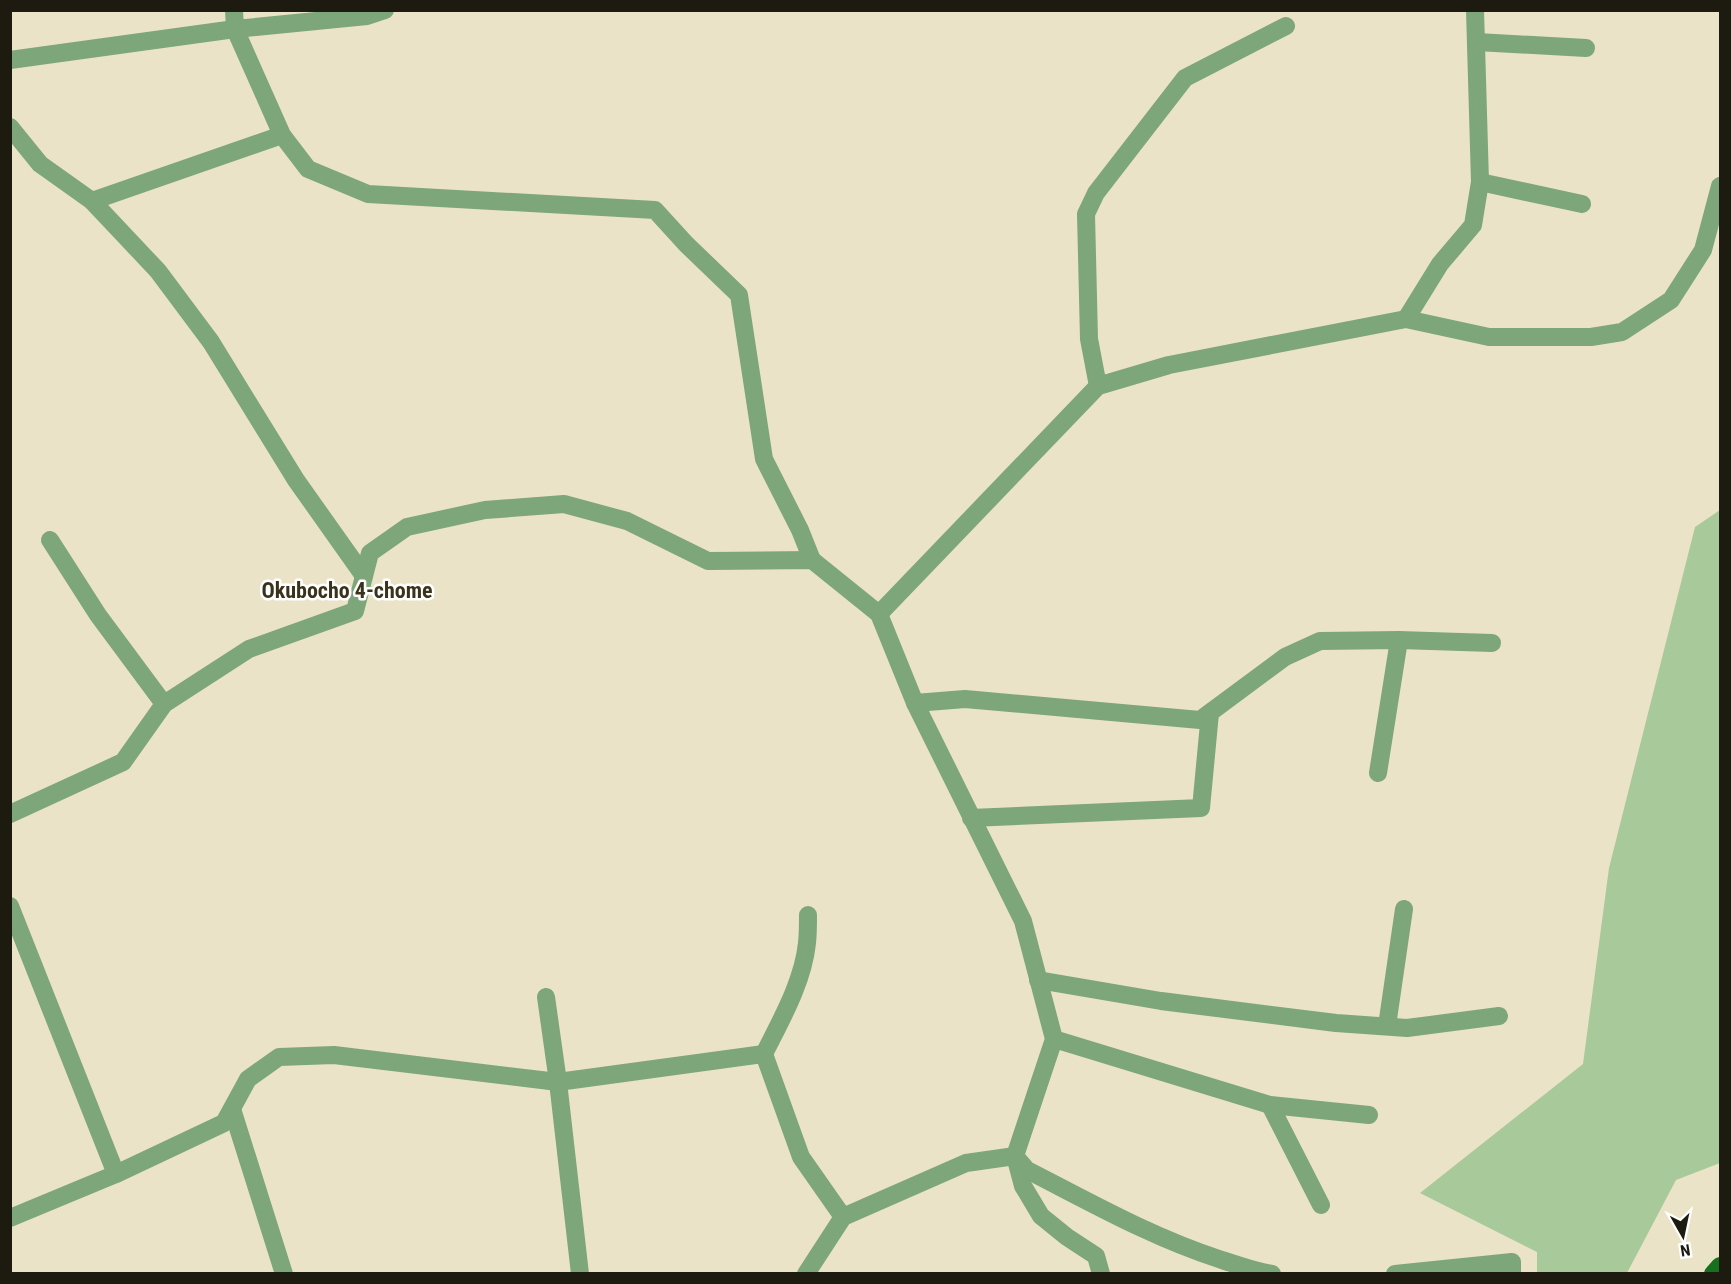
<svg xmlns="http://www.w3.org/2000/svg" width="1731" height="1284" viewBox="0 0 1731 1284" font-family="'Roboto Condensed',sans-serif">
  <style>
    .green { fill: #a8c999 }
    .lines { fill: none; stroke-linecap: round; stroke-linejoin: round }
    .street { stroke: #7da67b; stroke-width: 18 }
    .primary { stroke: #16701d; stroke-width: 18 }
    .labels { text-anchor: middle; stroke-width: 5; stroke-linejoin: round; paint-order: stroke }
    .neighbourhood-label { font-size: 22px; font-weight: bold; fill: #3a331c; stroke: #fff }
  </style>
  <rect width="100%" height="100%" fill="#ebe3c7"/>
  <polygon class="green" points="1720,510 1720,1163 1676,1180 1627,1273 1537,1273 1537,1252 1420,1193 1583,1064 1609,868 1695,527"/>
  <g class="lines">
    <g class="street">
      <polyline points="234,10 235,29 367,16 385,10"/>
      <polyline points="1477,42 1586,48"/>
      <polyline points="10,60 235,29 282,135 308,169 368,194 655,210 686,244 739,295 764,459 800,530 812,560"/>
      <polyline points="10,127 40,164 92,201 158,271 211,342 296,480 364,576"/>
      <polyline points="1480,182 1582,204"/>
      <polyline points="92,201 282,135"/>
      <polyline points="1406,319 1440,264 1473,225 1480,182 1475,10"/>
      <polyline points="1098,386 1089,339 1086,214 1096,193 1185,78 1286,26"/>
      <polyline points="50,540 98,615 164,704"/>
      <polyline points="879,614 1098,386 1169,365 1406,319 1489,337 1591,337 1622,332 1671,300 1703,250 1720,186"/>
      <polyline points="915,703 965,699 1200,720 1285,657 1320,641 1399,640 1492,643"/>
      <polyline points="1378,773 1399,640"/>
      <polyline points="10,814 123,762 164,704 249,649 355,611 370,553 407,527 485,510 564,504 627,521 708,561 812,560 879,614 915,703 1023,921 1054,1039 1015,1156 1023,1186 1041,1216 1067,1237 1096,1256 1101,1274"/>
      <polyline points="971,818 1201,808 1210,713"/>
      <polyline points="10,906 116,1174"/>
      <polyline points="1038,980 1161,1001 1336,1023 1407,1028 1499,1016"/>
      <polyline points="546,997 558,1082 580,1274"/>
      <polyline points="1387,1026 1404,909"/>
      <polyline points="1054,1039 1270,1105 1369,1115"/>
      <path d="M764,1054C781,1020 803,982 807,943C808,934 808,924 808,915"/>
      <polyline points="1270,1105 1321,1205"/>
      <polyline points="232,1109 284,1274"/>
      <polyline points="10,1218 116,1174 224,1123 248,1079 279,1057 334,1055 558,1082 764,1054 801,1157 843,1217"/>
      <path d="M806,1274L843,1217L966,1163L1015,1156L1027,1170C1090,1202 1151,1237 1219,1259C1237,1265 1254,1271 1272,1274"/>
      <polyline points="1395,1274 1512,1262 1512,1274"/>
    </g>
    <polyline class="primary" points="1713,1274 1720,1266"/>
  </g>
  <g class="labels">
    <g class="neighbourhood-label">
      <text x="347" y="598">Okubocho 4-chome</text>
    </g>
  </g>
  <rect width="1731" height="1284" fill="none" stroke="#1d1a10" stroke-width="24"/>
  <g transform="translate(1683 1236) rotate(171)" stroke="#ffffff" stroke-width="4.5" paint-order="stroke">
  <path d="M0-4.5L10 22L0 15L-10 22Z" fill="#1d1a10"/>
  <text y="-9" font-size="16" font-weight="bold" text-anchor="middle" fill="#1d1a10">N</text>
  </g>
</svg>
